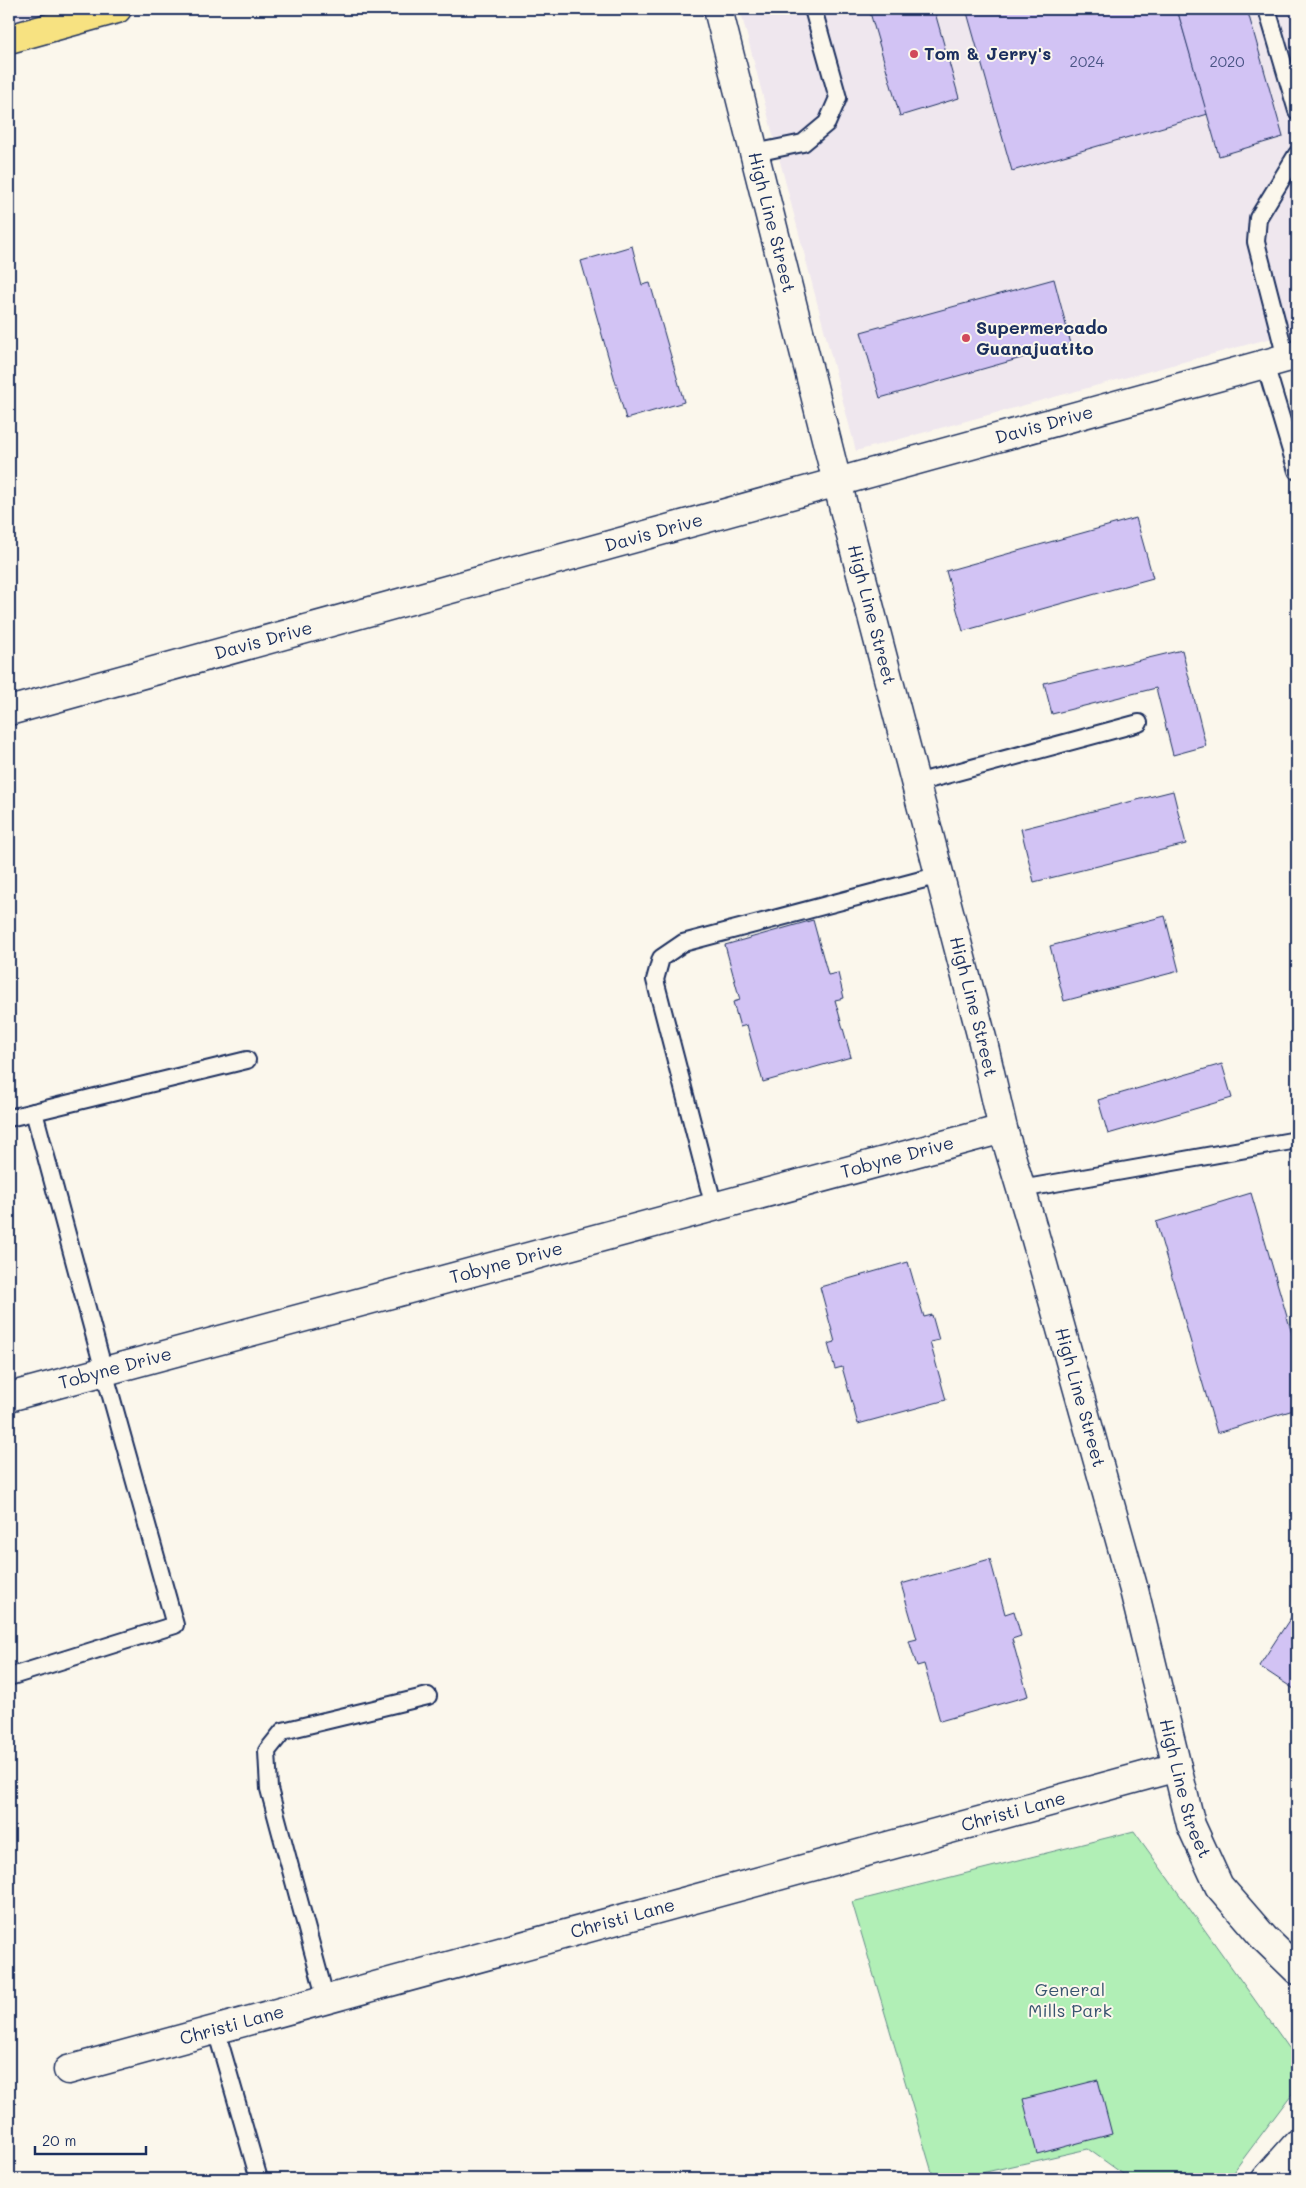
<svg xmlns="http://www.w3.org/2000/svg" width="1306" height="2188" viewBox="0 0 1306 2188" font-family="Mali,sans-serif">
  <style>
    .built { fill: #efe7ee }
    .green { fill: #b1efb6; stroke: #668f8a }
    .building { fill: #d2c3f4; stroke: #1b2f5e }
    .lines { fill: none; stroke-linecap: round; stroke-linejoin: round }
    .lane-casing { stroke: #1b2f5e; stroke-width: 20 }
    .street-casing { stroke: #1b2f5e; stroke-width: 31 }
    .primary-casing { stroke: #1b2f5e; stroke-width: 31 }
    .lane { stroke: #fbf7ec; stroke-width: 16 }
    .street { stroke: #fbf7ec; stroke-width: 28 }
    .primary { stroke: #f7e281; stroke-width: 28 }
    .poi-dot { fill: #d1495b; stroke: #fbf7ec; stroke-width: 2 }
    .labels { text-anchor: middle; stroke-width: 4; stroke-linejoin: round; paint-order: stroke }
    .number-label { font-size: 15px; fill: #495484 }
    .poi-label { font-size: 18px; font-weight: bold; fill: #1b2f5e; stroke: #fbf7ec; text-anchor: start }
    .street-label { font-size: 18px; fill: #1b2f5e; stroke: #fbf7ec }
    .park-label { font-size: 18px; fill: #395570; stroke: #fbf7ec }
  </style>
  <rect width="100%" height="100%" fill="#fbf7ec"/>
  <filter id="ink" filterUnits="userSpaceOnUse"><feTurbulence type="fractalNoise" baseFrequency=".02" numOctaves="2"/><feDisplacementMap in="SourceGraphic" scale="10" xChannelSelector="R" yChannelSelector="G"/><feConvolveMatrix kernelMatrix="1 2 1 2 8 2 1 2 1" color-interpolation-filters="sRGB"/></filter>
  <g filter="url(#ink)">
    <g class="built">
      <polygon points="9,9 139,9 9,37"/>
      <polygon points="740,9 1297,9 1297,331 856,451"/>
    </g>
    <polygon class="green" points="1134,1831 1297,2059 1297,2087 1228,2179 1130,2179 1088,2149 955,2179 934,2179 852,1902"/>
    <g class="building">
      <polygon points="869,9 934,9 959,98 900,116"/>
      <polygon points="966,9 1177,9 1208,114 1012,171"/>
      <polygon points="1177,9 1247,9 1283,137 1219,156"/>
      <polygon points="632,246 642,285 650,283 684,402 626,419 581,261"/>
      <polygon points="1054,279 1071,344 880,398 861,332"/>
      <polygon points="1136,518 1153,578 963,631 946,571"/>
      <polygon points="1182,650 1206,746 1173,755 1156,688 1052,714 1044,683"/>
      <polygon points="1173,791 1186,844 1034,882 1021,829"/>
      <polygon points="1165,916 1179,971 1064,1001 1050,946"/>
      <polygon points="813,920 828,975 838,973 844,998 835,1000 851,1057 763,1082 747,1025 740,1027 733,1002 740,1000 725,945"/>
      <polygon points="1222,1064 1232,1098 1108,1134 1098,1100"/>
      <polygon points="1251,1193 1297,1351 1297,1409 1217,1433 1156,1222"/>
      <polygon points="908,1262 924,1317 932,1315 939,1340 930,1342 946,1400 858,1424 842,1367 835,1369 828,1344 835,1342 820,1287"/>
      <polygon points="990,1559 1005,1614 1014,1611 1021,1636 1012,1639 1028,1696 940,1721 924,1664 917,1666 909,1641 917,1639 901,1584"/>
      <polygon points="1297,1608 1297,1691 1259,1666"/>
      <polygon points="1098,2080 1112,2134 1037,2154 1023,2099"/>
    </g>
    <g class="lines">
      <defs>
        <g id="lane">
          <polyline points="1267,9 1297,111"/>
          <polyline points="755,153 803,143 827,123 838,98 813,9"/>
          <polyline points="1286,358 1256,242 1258,218 1297,154"/>
          <polyline points="1265,364 1297,471"/>
          <polyline points="916,783 1139,723"/>
          <polyline points="9,1118 247,1060"/>
          <polyline points="1021,1189 1297,1140"/>
          <polyline points="714,1207 655,980 661,958 683,943 940,875"/>
          <polyline points="9,1677 175,1625 104,1371 34,1112"/>
          <polyline points="326,2000 269,1789 267,1751 283,1731 428,1696"/>
          <polyline points="216,2030 259,2179"/>
        </g>
        <g id="street">
          <path id="s1" d="M718,9L837,482L983,1042L1003,1129L1033,1229L1134,1590L1191,1825L1219,1886L1264,1938L1297,1970"/>
          <path id="s2" d="M9,711L1297,355"/>
          <path id="s3" d="M9,1397L1003,1129"/>
          <path id="s4" d="M68,2070L1177,1767"/>
          <polyline points="1266,2179 1297,2144"/>
        </g>
        <polyline id="primary" points="9,39 117,9"/>
      </defs>
      <use href="#lane" class="lane-casing"/>
      <use href="#street" class="street-casing"/>
      <use href="#primary" class="primary-casing"/>
      <use href="#lane" class="lane"/>
      <use href="#street" class="street"/>
      <use href="#primary" class="primary"/>
    </g>
  </g>
  <g class="poi-dot">
    <circle cx="914" cy="54" r="5"/>
    <circle cx="966" cy="338" r="5"/>
  </g>
  <g class="labels">
    <g class="number-label">
      <text x="1087" y="67">2024</text>
      <text x="1227" y="67">2020</text>
    </g>
    <g class="poi-label">
      <text x="924" y="60">Tom &amp; Jerry's</text>
      <text x="976" y="334">Supermercado<tspan x="976" dy="21">Guanajuatito</tspan></text>
    </g>
    <g class="street-label">
      <text dy="6" stroke="none"><textPath href="#s1" startOffset="220">High Line Street</textPath></text>
      <text dy="6" stroke="none"><textPath href="#s2" startOffset="1074">Davis Drive</textPath></text>
      <text dy="6" stroke="none"><textPath href="#s2" startOffset="669">Davis Drive</textPath></text>
      <text dy="6" stroke="none"><textPath href="#s1" startOffset="625">High Line Street</textPath></text>
      <text dy="6" stroke="none"><textPath href="#s2" startOffset="264">Davis Drive</textPath></text>
      <text dy="6" stroke="none"><textPath href="#s1" startOffset="1030">High Line Street</textPath></text>
      <text dy="6" stroke="none"><textPath href="#s3" startOffset="920">Tobyne Drive</textPath></text>
      <text dy="6" stroke="none"><textPath href="#s3" startOffset="515">Tobyne Drive</textPath></text>
      <text dy="6" stroke="none"><textPath href="#s3" startOffset="110">Tobyne Drive</textPath></text>
      <text dy="6" stroke="none"><textPath href="#s1" startOffset="1435">High Line Street</textPath></text>
      <text dy="6" stroke="none"><textPath href="#s1" startOffset="1840">High Line Street</textPath></text>
      <text dy="6" stroke="none"><textPath href="#s4" startOffset="980">Christi Lane</textPath></text>
      <text dy="6" stroke="none"><textPath href="#s4" startOffset="575">Christi Lane</textPath></text>
      <text dy="6" stroke="none"><textPath href="#s4" startOffset="170">Christi Lane</textPath></text>
    </g>
    <g class="park-label">
      <text x="1070" y="1996">General<tspan x="1070" dy="21">Mills Park</tspan></text>
    </g>
  </g>
  <rect width="1306" height="2188" fill="none" stroke="#fbf7ec" stroke-width="30"/>
  <rect x="15" y="15" width="1276" height="2158" fill="none" stroke="#1b2f5e" stroke-width="2" filter="url(#ink)"/>
  <path d="M35 2146v8h111v-8" fill="none" stroke="#1b2f5e" stroke-width="2.5"/>
  <text x="42" y="2146" font-size="15" fill="#1b2f5e" stroke="#fbf7ec" stroke-width="4" paint-order="stroke">20 m</text>
</svg>
